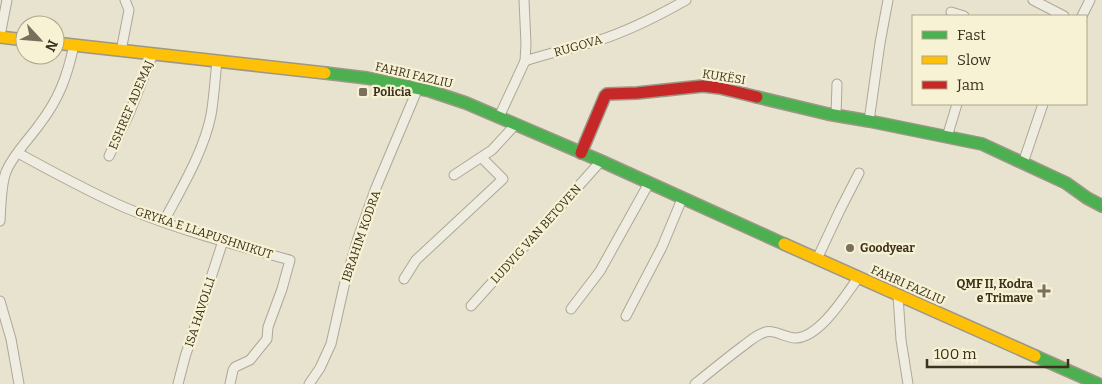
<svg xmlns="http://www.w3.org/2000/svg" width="1102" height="384" viewBox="0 0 1102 384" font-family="Bitter,serif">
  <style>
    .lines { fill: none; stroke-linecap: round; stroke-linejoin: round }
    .street-casing { stroke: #ada797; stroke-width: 11 }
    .fast-casing { stroke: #9d9787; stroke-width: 14 }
    .slow-casing { stroke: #9d9787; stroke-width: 14 }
    .jam-casing { stroke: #9d9787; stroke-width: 14 }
    .street { stroke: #efece1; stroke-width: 9 }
    .fast { stroke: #4caf50; stroke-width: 11 }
    .slow { stroke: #ffc107; stroke-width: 11 }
    .jam { stroke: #c62828; stroke-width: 11 }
    .poi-dot { fill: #796f5c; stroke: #f8f2d5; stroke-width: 2 }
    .labels { text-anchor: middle; stroke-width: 4.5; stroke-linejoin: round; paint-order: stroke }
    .street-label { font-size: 12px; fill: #3d311e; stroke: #f8f2d5 }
    .poi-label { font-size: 12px; font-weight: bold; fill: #3d311e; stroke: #f8f2d5; text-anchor: start }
  </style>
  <rect width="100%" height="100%" fill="#e8e3ce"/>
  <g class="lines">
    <defs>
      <g id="street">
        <polyline points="1033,0 1064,16"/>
        <polyline points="951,12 964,16"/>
        <polyline points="1082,16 1090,0"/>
        <polyline points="0,36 7,0"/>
        <polyline points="121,51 129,10 125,0"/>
        <path d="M525,61C549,53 573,48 597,41C628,31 658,16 686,0"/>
        <polyline points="836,115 837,84"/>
        <polyline points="499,117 525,61 526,44 524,0"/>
        <polyline points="869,121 880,43 888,0"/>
        <polyline points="947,137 957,104"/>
        <path d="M18,153C53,172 89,192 126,208C179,230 235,245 290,260L282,289L268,327L267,339L250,360L235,367L233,370L230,384"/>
        <polyline points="109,156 129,114 153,54"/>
        <polyline points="1023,163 1043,104"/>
        <polyline points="454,175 492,150 516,124"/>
        <path d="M0,221C1,207 1,184 6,172C12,156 29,139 39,125C59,99 67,77 74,45"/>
        <path d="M164,221C181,189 204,151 211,115C214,98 215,79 217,61"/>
        <polyline points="817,259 840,210 859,173"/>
        <polyline points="404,279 416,260 503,179 482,158"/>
        <polyline points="898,296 901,340 908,384"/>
        <polyline points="0,301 11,339 19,384"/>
        <polyline points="471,306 601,161"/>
        <polyline points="571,309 600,271 649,183"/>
        <polyline points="626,316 662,247 682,199"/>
        <polyline points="178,384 185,357 223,241"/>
        <polyline points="309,384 320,368 331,344 344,286 358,238 375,190 418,88"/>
        <path d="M695,384C711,371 727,358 743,346C750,341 756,335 763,333C774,328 784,338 796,338C820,337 845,296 858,278"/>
      </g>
      <g id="fast">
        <polyline points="325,73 367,78 430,91 466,103 601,161 784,244"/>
        <polyline points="757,97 828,114 869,121 982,144 1066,183 1087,198 1102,206"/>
        <polyline points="1035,356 1098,384"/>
      </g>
      <g id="slow">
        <polyline points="0,37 25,40"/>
        <polyline points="55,43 325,73"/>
        <polyline points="784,244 1035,356"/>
      </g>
      <polyline id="jam" points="581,153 605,96 607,94 637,93 703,86 720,88 757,97"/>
    </defs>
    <use href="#street" class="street-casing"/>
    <use href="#fast" class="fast-casing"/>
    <use href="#slow" class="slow-casing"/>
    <use href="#jam" class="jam-casing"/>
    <use href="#street" class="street"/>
    <use href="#fast" class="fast"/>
    <use href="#slow" class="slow"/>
    <use href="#jam" class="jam"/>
  </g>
  <g class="poi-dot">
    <rect x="358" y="87" width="10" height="10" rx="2.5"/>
    <circle cx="850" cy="248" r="5"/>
    <path d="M1041.5 283.5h5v5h5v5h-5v5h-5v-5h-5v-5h5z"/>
  </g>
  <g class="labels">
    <g class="street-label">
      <text transform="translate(578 46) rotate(-16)" y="4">RUGOVA</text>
      <text transform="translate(414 75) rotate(13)" y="4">FAHRI FAZLIU</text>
      <text transform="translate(724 77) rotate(9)" y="4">KUKËSI</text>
      <text transform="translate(131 105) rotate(-67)" y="4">ESHREF ADEMAJ</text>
      <text transform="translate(204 233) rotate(18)" y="4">GRYKA E LLAPUSHNIKUT</text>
      <text transform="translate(536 234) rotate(-48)" y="4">LUDVIG VAN BETOVEN</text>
      <text transform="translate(361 236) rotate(-71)" y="4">IBRAHIM KODRA</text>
      <text transform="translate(908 285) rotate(24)" y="4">FAHRI FAZLIU</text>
      <text transform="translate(200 312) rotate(-72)" y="4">ISA HAVOLLI</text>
    </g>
    <g class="poi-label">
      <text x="373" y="96">Policia</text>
      <text x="860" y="252">Goodyear</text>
      <text x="1033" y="288" text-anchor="end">QMF II, Kodra<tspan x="1033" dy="14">e Trimave</tspan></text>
    </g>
  </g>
  <rect x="912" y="15" width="175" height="90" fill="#f8f2d5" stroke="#ada58c"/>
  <rect x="922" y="31" width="25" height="8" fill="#4caf50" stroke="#ada58c"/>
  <text x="957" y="40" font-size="15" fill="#3d311e">Fast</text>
  <rect x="922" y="56" width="25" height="8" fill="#ffc107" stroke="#ada58c"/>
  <text x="957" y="65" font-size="15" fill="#3d311e">Slow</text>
  <rect x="922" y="81" width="25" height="8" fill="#c62828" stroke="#ada58c"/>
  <text x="957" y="90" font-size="15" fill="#3d311e">Jam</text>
  <g transform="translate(40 40) rotate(116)"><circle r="24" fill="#f8f2d5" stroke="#ada58c"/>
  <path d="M0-4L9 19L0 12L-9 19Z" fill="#796f5c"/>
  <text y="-8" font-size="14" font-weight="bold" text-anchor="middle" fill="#3d311e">N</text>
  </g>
  <path d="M927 359v8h141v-8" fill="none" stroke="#3d311e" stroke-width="2.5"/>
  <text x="934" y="359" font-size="15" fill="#3d311e" stroke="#f8f2d5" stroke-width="4" paint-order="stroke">100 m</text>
</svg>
